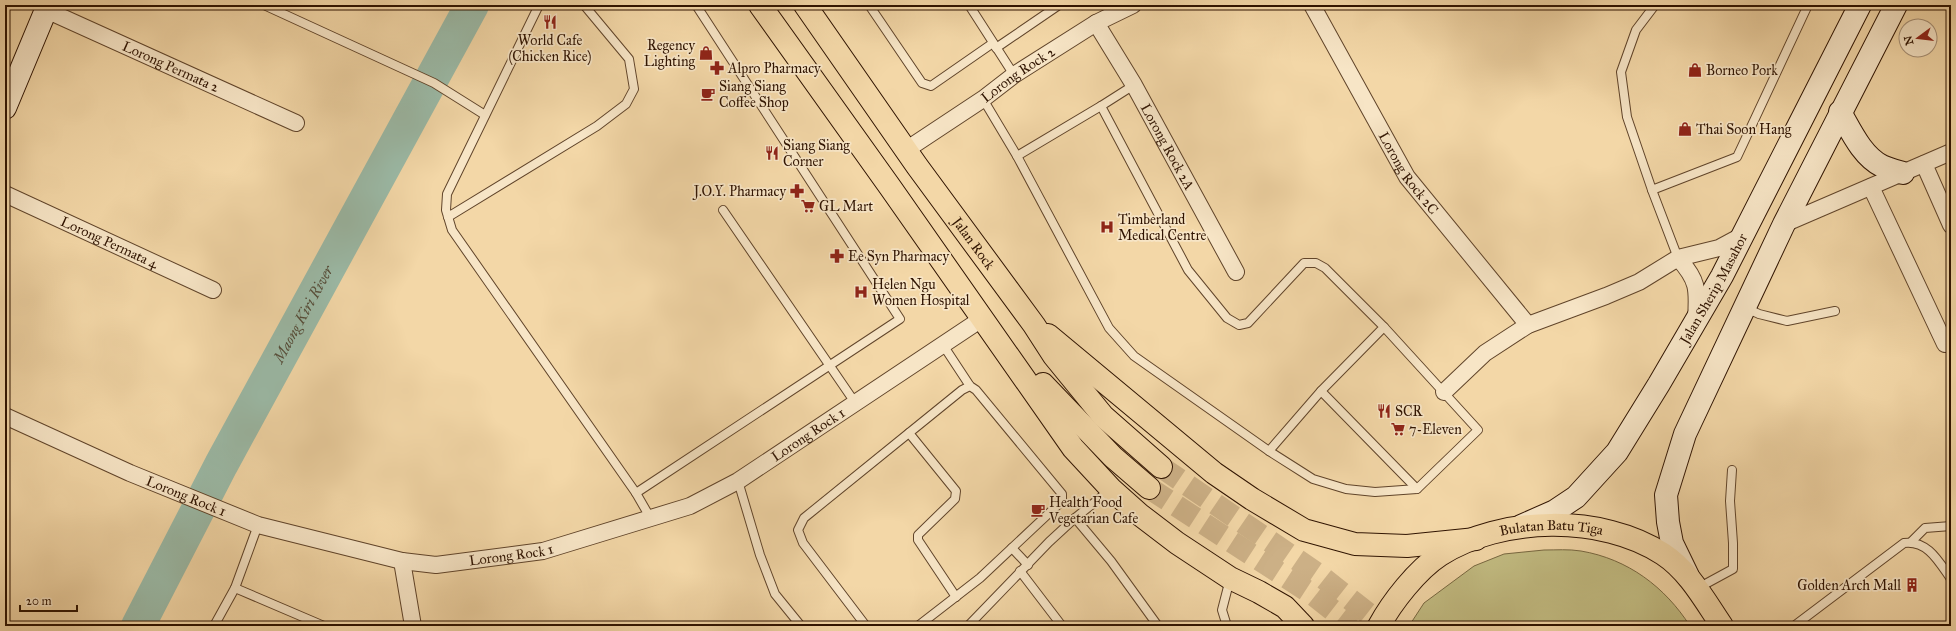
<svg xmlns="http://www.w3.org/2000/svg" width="1956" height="631" viewBox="0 0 1956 631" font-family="'IM FELL Great Primer',serif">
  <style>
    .green { fill: #c2bc82; stroke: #786841 }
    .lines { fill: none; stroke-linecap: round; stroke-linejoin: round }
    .river { stroke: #9bbaa7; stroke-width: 34 }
    .primary-tunnel { stroke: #ccb086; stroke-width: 22; stroke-dasharray: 22 11; stroke-linecap: butt }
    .lane-casing { stroke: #60442a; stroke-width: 10 }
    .street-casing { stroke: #60442a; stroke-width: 18 }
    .secondary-casing { stroke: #2f1300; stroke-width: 24 }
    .primary-casing { stroke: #2f1300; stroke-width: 24 }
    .lane { stroke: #f7e5c6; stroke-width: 8 }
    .street { stroke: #f7e5c6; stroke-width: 16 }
    .secondary { stroke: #f7e5c6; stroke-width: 22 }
    .primary { stroke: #f3d7a7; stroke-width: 22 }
    .labels { text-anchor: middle; stroke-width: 3.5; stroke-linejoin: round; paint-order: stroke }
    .poi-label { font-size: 14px; fill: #2f1300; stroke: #f7e5c6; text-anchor: start }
    .street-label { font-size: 14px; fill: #2f1300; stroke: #f7e5c6 }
    .water-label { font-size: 15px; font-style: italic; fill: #554d3a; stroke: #f7e5c6 }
  </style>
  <rect width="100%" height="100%" fill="#f3d7a7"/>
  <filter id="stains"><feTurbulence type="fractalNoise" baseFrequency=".005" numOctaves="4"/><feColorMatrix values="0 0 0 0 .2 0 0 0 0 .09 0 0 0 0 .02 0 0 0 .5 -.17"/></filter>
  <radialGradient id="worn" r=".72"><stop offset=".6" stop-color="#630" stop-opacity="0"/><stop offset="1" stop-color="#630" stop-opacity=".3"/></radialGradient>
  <path class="green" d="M1544,550C1556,550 1569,549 1581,551C1628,559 1665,587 1690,626H1409L1424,603L1474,566L1504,554Z"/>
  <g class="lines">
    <path class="river" id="s1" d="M138,626L221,465L472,5"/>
    <g class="primary-tunnel">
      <polyline points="1161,467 1318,574 1384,626"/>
      <polyline points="1149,488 1312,594 1353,626"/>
    </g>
    <defs>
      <g id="lane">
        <polyline points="264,5 434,83 485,115"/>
        <polyline points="539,5 447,194 446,210 452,230 636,493 651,519"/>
        <polyline points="869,5 922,83 931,86 993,43"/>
        <polyline points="969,5 1014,75"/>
        <polyline points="1655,5 1636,30 1621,72 1627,117 1652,190 1737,157 1808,5"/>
        <polyline points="996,48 1059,5"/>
        <polyline points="983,99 1017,156 1109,328 1134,356 1269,451 1321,391 1384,327 1325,268 1316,263 1304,263 1248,323 1239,325 1227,318 1188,270 1101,106 1134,85"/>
        <polyline points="1017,156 1101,106"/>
        <polyline points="1652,190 1678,258"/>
        <polyline points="723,210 856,404"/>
        <polyline points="448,217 597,126 626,104 634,89 629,59 584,5"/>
        <polyline points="1746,308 1759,314 1787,321 1835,311"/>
        <polyline points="1321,391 1417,489"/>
        <polyline points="909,433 956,491 955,499 918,535 918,540 956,597"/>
        <polyline points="1269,451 1313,479 1346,489 1375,492 1417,489 1478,430 1384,327"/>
        <polyline points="738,481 760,555 775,594 801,626"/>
        <polyline points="636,493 900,319 696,5"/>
        <polyline points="1075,518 1111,561 1158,626"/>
        <polyline points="1911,542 1925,528 1951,526"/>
        <polyline points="1012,548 1028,565"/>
        <polyline points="1020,571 1062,626"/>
        <polyline points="235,588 324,626"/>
        <polyline points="1698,588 1733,569 1733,543 1730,501 1732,470"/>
        <polyline points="214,626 235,588 258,525"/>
        <polyline points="866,626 803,543 798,530 804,518 962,390 970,386"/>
        <polyline points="918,626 980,578 1062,501 1062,494 976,390 970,386 943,345"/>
        <polyline points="968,626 1049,542 1075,518 1110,490"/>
        <polyline points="1227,626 1222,610 1230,579"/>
        <path d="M1794,626L1904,543C1928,540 1939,562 1951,579"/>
      </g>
      <g id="street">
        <path id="s2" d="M1312,5L1407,177L1528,325"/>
        <path id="s3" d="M46,10L296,123"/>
        <path id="s4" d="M1096,23L1134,85L1236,272"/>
        <path id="s5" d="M906,150L983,99L1014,75L1096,23L1133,5"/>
        <polyline points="1924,164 1951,225"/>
        <polyline points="1871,187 1945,344"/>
        <path id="s6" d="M5,194L213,290"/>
        <polyline points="1784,224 1951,152"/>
        <path d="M1678,258C1698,280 1698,289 1696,319"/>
        <polyline points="1444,392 1485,353 1528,325 1606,296 1639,282 1678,258 1719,248 1745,234"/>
        <path id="s7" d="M5,416L130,473L258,525L402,561L436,565L543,551L690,506L738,481L983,318"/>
        <polyline points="402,561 413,626"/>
      </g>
      <g id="secondary">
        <polyline points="5,108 48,5"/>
        <path d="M1840,112C1851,131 1862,156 1882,166C1888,169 1896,171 1903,173"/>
        <path id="s8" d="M1521,526L1555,511L1576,497L1617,452L1659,384L1722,276L1860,5"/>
        <polyline points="1688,576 1672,543 1668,522 1666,495 1685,434 1784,224 1896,5"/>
      </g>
      <g id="primary">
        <polyline points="760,5 890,187 1073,448 1111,489 1139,514 1177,543 1230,578 1259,592 1285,607 1303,626"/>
        <path id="s9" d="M805,5L917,166L1034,325L1054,356L1103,416L1161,467"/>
        <polyline points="1048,335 1214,473 1252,499 1304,530 1355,544 1407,546 1476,539"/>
        <polyline points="1043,384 1113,457 1149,488"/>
        <path id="s10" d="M1379,626C1392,602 1417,570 1440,555C1501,516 1602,514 1663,554C1689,571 1705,601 1722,626"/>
      </g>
    </defs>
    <use href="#lane" class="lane-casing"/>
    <use href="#street" class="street-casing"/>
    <use href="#secondary" class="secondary-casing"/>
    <use href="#primary" class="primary-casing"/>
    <use href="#lane" class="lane"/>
    <use href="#street" class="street"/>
    <use href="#secondary" class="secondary"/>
    <use href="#primary" class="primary"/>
  </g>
  <defs>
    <symbol id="restaurant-bare" viewBox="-9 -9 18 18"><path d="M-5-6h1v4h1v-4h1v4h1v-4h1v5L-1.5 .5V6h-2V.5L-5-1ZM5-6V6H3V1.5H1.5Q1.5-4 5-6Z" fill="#8f2418" stroke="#f7e5c6" stroke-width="2.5" paint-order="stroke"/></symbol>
    <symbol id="shop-bare" viewBox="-9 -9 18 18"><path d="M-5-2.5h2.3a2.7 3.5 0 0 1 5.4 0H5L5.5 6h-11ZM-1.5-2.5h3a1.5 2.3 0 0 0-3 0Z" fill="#8f2418" stroke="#f7e5c6" stroke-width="2.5" paint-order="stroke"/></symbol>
    <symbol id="pharmacy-bare" viewBox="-9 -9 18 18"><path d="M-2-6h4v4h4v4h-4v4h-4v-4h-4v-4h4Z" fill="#8f2418" stroke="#f7e5c6" stroke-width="2.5" paint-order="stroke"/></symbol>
    <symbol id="cafe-bare" viewBox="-9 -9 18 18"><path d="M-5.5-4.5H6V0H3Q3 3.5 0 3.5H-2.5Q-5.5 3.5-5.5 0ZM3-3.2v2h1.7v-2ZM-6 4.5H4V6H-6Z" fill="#8f2418" stroke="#f7e5c6" stroke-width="2.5" paint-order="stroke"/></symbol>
    <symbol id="supermarket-bare" viewBox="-9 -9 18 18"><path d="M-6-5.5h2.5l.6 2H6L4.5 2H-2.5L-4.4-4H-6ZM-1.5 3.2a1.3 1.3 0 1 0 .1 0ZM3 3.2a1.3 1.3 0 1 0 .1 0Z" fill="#8f2418" stroke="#f7e5c6" stroke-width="2.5" paint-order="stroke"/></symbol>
    <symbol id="hospital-bare" viewBox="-9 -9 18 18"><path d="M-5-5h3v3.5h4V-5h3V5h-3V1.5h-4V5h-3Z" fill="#8f2418" stroke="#f7e5c6" stroke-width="2.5" paint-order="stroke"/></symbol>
    <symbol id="building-bare" viewBox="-9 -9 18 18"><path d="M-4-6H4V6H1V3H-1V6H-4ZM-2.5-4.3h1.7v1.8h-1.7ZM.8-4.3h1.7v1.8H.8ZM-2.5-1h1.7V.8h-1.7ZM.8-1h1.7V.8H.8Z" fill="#8f2418" stroke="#f7e5c6" stroke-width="2.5" paint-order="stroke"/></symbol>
  </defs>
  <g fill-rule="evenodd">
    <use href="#restaurant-bare" x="540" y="12" width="20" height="20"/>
    <use href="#shop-bare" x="696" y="43" width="20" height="20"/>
    <use href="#pharmacy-bare" x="707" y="58" width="20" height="20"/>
    <use href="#shop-bare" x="1685" y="60" width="20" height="20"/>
    <use href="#cafe-bare" x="698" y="84" width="20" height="20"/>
    <use href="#shop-bare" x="1675" y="119" width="20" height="20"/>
    <use href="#restaurant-bare" x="762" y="143" width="20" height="20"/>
    <use href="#pharmacy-bare" x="787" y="181" width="20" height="20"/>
    <use href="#supermarket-bare" x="798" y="196" width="20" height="20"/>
    <use href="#hospital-bare" x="1097" y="217" width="20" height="20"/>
    <use href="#pharmacy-bare" x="827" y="246" width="20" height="20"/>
    <use href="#hospital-bare" x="851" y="282" width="20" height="20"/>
    <use href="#restaurant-bare" x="1374" y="401" width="20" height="20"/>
    <use href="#supermarket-bare" x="1388" y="419" width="20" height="20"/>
    <use href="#cafe-bare" x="1028" y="500" width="20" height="20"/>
    <use href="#building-bare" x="1902" y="575" width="20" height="20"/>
  </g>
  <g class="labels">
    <g class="poi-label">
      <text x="550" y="45" text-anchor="middle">World Cafe<tspan x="550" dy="16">(Chicken Rice)</tspan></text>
      <text x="695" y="50" text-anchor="end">Regency<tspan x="695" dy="16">Lighting</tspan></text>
      <text x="728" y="73">Alpro Pharmacy</text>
      <text x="1706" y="75">Borneo Pork</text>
      <text x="719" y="91">Siang Siang<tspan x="719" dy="16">Coffee Shop</tspan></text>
      <text x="1696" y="134">Thai Soon Hang</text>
      <text x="783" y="150">Siang Siang<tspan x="783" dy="16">Corner</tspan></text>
      <text x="786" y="196" text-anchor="end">J.O.Y. Pharmacy</text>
      <text x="819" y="211">GL Mart</text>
      <text x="1118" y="224">Timberland<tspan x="1118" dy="16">Medical Centre</tspan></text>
      <text x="848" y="261">Ee Syn Pharmacy</text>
      <text x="872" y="289">Helen Ngu<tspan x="872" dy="16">Women Hospital</tspan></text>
      <text x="1395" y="416">SCR</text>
      <text x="1409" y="434">7-Eleven</text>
      <text x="1049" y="507">Health Food<tspan x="1049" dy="16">Vegetarian Cafe</tspan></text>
      <text x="1901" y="590" text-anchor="end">Golden Arch Mall</text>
    </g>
    <g class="street-label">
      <text dy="5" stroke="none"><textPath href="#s3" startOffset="137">Lorong Permata 2</textPath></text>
      <text dy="5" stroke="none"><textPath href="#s5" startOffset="135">Lorong Rock 2</textPath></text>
      <text dy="5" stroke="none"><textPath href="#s4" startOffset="143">Lorong Rock 2A</textPath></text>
      <text dy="5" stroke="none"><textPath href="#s2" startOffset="194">Lorong Rock 2C</textPath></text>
      <text dy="5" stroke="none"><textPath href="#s6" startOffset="115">Lorong Permata 4</textPath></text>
      <text dy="5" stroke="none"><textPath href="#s9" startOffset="292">Jalan Rock</textPath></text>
      <text dy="5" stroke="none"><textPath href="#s8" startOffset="313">Jalan Sherip Masahor</textPath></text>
      <text dy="5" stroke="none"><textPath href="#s7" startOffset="858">Lorong Rock 1</textPath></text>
      <text dy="5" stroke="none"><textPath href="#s7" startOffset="198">Lorong Rock 1</textPath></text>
      <text dy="5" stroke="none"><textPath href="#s10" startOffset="211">Bulatan Batu Tiga</textPath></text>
      <text dy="5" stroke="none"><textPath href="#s7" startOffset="534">Lorong Rock 1</textPath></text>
    </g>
    <g class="water-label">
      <text dy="5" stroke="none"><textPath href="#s1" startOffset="353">Maong Kiri River</textPath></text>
    </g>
  </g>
  <rect width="1956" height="631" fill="none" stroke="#f3d7a7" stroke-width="20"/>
  <rect x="6" y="6" width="1944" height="619" fill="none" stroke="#2f1300" stroke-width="2"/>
  <rect x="10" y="10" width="1936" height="611" fill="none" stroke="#2f1300"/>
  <g transform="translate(1918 38) rotate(255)"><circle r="19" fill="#f7e5c6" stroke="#a79177"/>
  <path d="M0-3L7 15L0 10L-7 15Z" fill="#8f2418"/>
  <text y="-6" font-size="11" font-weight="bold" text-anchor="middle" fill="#2f1300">N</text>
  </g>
  <path d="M20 605v6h57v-6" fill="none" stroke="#2f1300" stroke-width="2"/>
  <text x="26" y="605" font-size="12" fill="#2f1300" stroke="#f7e5c6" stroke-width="3" paint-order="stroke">20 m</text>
  <rect width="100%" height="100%" filter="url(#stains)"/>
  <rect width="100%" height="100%" fill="url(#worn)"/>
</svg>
